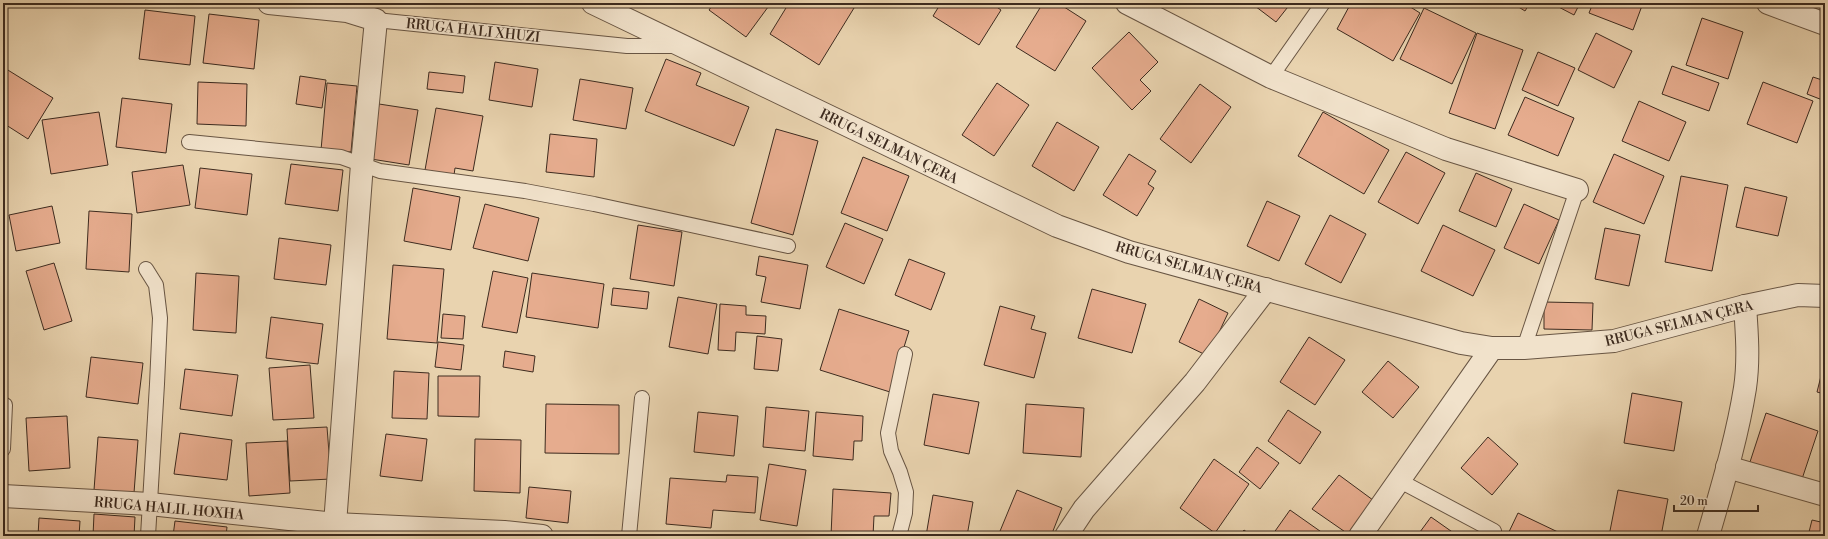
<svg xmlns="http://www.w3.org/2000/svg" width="1828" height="539" viewBox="0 0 1828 539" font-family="'Libre Bodoni',serif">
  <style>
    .building { fill: #e6ac8e; stroke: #3d2b1f }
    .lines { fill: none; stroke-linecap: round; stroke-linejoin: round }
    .service-casing { stroke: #685543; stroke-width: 16 }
    .minor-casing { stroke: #685543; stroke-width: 24 }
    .tertiary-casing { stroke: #685543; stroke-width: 24 }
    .service { stroke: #f1e2cb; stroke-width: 14 }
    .minor { stroke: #f1e2cb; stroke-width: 22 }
    .tertiary { stroke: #f1e2cb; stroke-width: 22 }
    .labels { text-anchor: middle; stroke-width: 3; stroke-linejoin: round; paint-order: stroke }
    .street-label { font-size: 14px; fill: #3d2b1f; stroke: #f1e2cb }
  </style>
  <rect width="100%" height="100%" fill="#e9d3af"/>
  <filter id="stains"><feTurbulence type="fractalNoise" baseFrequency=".005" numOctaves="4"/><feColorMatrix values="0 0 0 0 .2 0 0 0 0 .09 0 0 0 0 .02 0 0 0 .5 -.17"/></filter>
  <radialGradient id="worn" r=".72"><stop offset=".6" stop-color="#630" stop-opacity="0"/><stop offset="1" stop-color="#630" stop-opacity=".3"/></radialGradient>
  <g class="building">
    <polygon points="714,3 771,3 746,37 709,10"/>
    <polygon points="789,3 846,3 854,8 819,65 770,34"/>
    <polygon points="941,3 991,3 1001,10 979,45 933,16"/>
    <polygon points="1043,3 1058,3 1086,21 1055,71 1016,47"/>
    <polygon points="1251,3 1291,3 1276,22"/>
    <polygon points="1351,3 1404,3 1420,13 1393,61 1337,29"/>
    <polygon points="1512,3 1530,3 1525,11"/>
    <polygon points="1551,3 1580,3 1574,15"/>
    <polygon points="1593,3 1643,3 1633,30 1589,13"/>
    <polygon points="1424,8 1476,33 1452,84 1400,59"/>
    <polygon points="145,10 195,16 190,65 139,59"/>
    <polygon points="209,14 259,20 254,69 203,63"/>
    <polygon points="1702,18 1743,32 1728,79 1686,65"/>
    <polygon points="1129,32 1158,62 1140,80 1151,91 1132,110 1092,68"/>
    <polygon points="1477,33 1523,50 1495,129 1449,113"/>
    <polygon points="1596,33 1632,51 1614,88 1578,70"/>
    <polygon points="1538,52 1575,68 1558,106 1522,90"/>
    <polygon points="666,59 701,73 696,85 749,107 734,146 645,111"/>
    <polygon points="495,62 538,69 532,107 489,100"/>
    <polygon points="1672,66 1719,83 1709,111 1662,94"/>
    <polygon points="3,67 53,98 28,139 3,123"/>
    <polygon points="429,72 465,76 463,93 427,89"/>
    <polygon points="300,76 326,80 322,108 296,104"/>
    <polygon points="1813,77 1825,81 1825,101 1807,94"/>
    <polygon points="580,79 633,88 626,129 573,120"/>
    <polygon points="198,82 247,84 246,126 197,124"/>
    <polygon points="1763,82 1813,101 1797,143 1747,124"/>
    <polygon points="327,83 357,86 351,152 321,150"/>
    <polygon points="997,83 1029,105 994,156 962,135"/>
    <polygon points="1200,84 1231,107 1191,163 1160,139"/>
    <polygon points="1525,97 1574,118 1558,156 1508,135"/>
    <polygon points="122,98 172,104 166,153 116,147"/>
    <polygon points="1639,101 1686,122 1669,161 1622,141"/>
    <polygon points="379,104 418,110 409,165 371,159"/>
    <polygon points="436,108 483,116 473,171 455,168 454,175 425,170"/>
    <polygon points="99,112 108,165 51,174 42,120"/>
    <polygon points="1323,112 1389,150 1364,194 1298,156"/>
    <polygon points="1057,122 1099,147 1074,191 1032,166"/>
    <polygon points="776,129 818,141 793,235 751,223"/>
    <polygon points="550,134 597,139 594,177 546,172"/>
    <polygon points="1406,152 1445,173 1418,224 1378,202"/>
    <polygon points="1129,154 1156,171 1148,184 1154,188 1137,216 1103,195"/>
    <polygon points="1614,154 1664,176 1644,224 1593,202"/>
    <polygon points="863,157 909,176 887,231 841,213"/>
    <polygon points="291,164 343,170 338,211 285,204"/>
    <polygon points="183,165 190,205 137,213 132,172"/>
    <polygon points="200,168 252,174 247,215 195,208"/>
    <polygon points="1476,173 1512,189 1496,227 1459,211"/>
    <polygon points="1681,176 1728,185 1712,271 1665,262"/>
    <polygon points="1745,187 1787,197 1778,236 1736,227"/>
    <polygon points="413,188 460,197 451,250 404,241"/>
    <polygon points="1267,201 1300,216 1279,261 1247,246"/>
    <polygon points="485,204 539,218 528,261 473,248"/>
    <polygon points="1524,204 1559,220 1539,264 1504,248"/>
    <polygon points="52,206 60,243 16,251 9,215"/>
    <polygon points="89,211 132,214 129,272 86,269"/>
    <polygon points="1330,215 1366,234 1341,283 1305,264"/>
    <polygon points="845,223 883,239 864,284 826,267"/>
    <polygon points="638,225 682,232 674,286 630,279"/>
    <polygon points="1443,225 1495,250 1473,296 1421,271"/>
    <polygon points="1605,228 1640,235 1629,286 1595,279"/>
    <polygon points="279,238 331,245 326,285 274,279"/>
    <polygon points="759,256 808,265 800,309 761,302 766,277 756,275"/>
    <polygon points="909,259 945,273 931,310 895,295"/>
    <polygon points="54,263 72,321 44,330 26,271"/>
    <polygon points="393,265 444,269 437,343 387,339"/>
    <polygon points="493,271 528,278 517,333 482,327"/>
    <polygon points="196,273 239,276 236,333 193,330"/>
    <polygon points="532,273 604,284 598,328 526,317"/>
    <polygon points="613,288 649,292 647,309 611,305"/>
    <polygon points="1092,289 1146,304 1132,353 1078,338"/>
    <polygon points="678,297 717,304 708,354 669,347"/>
    <polygon points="1199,299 1228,313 1208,356 1179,342"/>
    <polygon points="1544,302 1593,303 1592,330 1544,329"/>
    <polygon points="720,304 746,306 746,315 766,316 765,334 736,332 735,351 718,350"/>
    <polygon points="1000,306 1035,316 1031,329 1046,333 1034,378 984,365"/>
    <polygon points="839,309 909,331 890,392 820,370"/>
    <polygon points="443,314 465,316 463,339 441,338"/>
    <polygon points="271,317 323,324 318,364 266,358"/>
    <polygon points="757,336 782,339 778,371 754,369"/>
    <polygon points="1309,337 1345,360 1315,405 1280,382"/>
    <polygon points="438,342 464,345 461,370 435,367"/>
    <polygon points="505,351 535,356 533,372 503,367"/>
    <polygon points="91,357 143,363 138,404 86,397"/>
    <polygon points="1825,360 1825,394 1817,392"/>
    <polygon points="1388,361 1419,387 1393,418 1362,392"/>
    <polygon points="310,365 314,418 273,420 269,368"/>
    <polygon points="185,369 238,375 232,416 180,409"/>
    <polygon points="394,371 429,373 427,419 392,418"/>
    <polygon points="438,376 480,376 479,417 438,416"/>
    <polygon points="1632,393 1682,402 1674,451 1624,443"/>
    <polygon points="933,394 979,402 969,454 924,445"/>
    <polygon points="546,404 619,405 619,454 545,453"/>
    <polygon points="1026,404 1084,408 1081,457 1023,453"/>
    <polygon points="766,407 809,411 805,451 763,447"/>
    <polygon points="1288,410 1321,432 1300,464 1268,441"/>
    <polygon points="698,412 738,416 734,456 694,452"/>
    <polygon points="816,412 863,416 862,441 854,441 853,460 813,456"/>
    <polygon points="1766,413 1818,431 1801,482 1749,465"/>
    <polygon points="67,416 70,468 29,471 26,418"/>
    <polygon points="327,427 331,479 290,481 287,429"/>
    <polygon points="180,433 232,440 227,480 174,474"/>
    <polygon points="386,434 427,439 422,481 380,476"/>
    <polygon points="98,437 138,440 134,493 94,490"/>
    <polygon points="1488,437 1518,464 1492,495 1461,468"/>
    <polygon points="475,439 521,440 520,493 474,491"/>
    <polygon points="287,441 290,493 249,496 246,443"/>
    <polygon points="1257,447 1279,463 1260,489 1239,472"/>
    <polygon points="1214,459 1249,484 1215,533 1180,508"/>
    <polygon points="769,464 806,470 797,526 760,520"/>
    <polygon points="727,475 758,477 755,513 713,510 711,528 666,524 670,478 726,482"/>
    <polygon points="1339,475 1377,503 1351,536 1312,509"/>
    <polygon points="529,487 571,491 568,523 526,518"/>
    <polygon points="833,489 891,493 889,516 874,516 873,536 831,536"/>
    <polygon points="1017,490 1062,508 1051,536 998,536"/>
    <polygon points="1618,490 1668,499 1661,536 1609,536"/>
    <polygon points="933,495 973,502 967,536 926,536"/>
    <polygon points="1290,510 1327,536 1276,536 1273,534"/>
    <polygon points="1518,513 1560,533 1559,536 1507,536"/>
    <polygon points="94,514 135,517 134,536 93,536"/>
    <polygon points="1431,517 1458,536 1417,536"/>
    <polygon points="39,518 80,521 79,536 38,536"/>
    <polygon points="1812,520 1825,523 1825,536 1808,536"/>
    <polygon points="175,521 227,527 226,536 173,536"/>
    <polygon points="1244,530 1252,536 1239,536"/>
  </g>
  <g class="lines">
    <defs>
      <g id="service">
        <polyline points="376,20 627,46 676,46"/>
        <polyline points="1271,77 1323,3"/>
        <polyline points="189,142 341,157 380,171 525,191 594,204 788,246"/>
        <polyline points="146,269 156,285 160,318 157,384 148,536"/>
        <polyline points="1524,348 1577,190"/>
        <polyline points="3,449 5,405"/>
        <polyline points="1400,481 1494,531"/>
        <polyline points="629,536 642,398"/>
        <polyline points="899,536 905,513 906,492 900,472 891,451 888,433 905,354"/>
      </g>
      <g id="minor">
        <polyline points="269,3 347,11 376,20 362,164 335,524"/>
        <polyline points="1127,3 1271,77 1446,149 1577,190"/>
        <polyline points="1768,3 1825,24"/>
        <polyline points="1727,467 1825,495"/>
        <polyline points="3,496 150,504 335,524 504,532 542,536"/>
        <polyline points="1066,536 1084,509 1195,382 1266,289"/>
        <polyline points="1360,536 1492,348"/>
        <path d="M1708,536C1722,487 1737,438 1745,388C1749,361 1747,333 1745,306"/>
      </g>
      <polyline id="tertiary" points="593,3 1057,226 1129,252 1461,343 1492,348 1524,348 1614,341 1745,306 1798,295 1825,296"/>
    </defs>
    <use href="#service" class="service-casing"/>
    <use href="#minor" class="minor-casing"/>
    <use href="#tertiary" class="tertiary-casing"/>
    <use href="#service" class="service"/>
    <use href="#minor" class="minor"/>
    <use href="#tertiary" class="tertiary"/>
  </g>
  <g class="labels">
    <g class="street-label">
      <text transform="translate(473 30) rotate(6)" y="5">RRUGA HALI XHUZI</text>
      <text transform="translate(889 146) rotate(26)" y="5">RRUGA SELMAN ÇERA</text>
      <text transform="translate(1189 267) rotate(16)" y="5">RRUGA SELMAN ÇERA</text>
      <text transform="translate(1679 323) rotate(-14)" y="5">RRUGA SELMAN ÇERA</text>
      <text transform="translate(169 508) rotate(5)" y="5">RRUGA HALIL HOXHA</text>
    </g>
  </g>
  <rect width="1828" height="539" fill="none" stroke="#e9d3af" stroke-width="16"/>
  <rect x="4" y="4" width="1820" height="531" fill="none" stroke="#3d2b1f" stroke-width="2"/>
  <rect x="8" y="8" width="1812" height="523" fill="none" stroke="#3d2b1f"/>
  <path d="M1674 505v6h84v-6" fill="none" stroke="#3d2b1f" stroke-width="2"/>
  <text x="1680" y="505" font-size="12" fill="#3d2b1f" stroke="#f1e2cb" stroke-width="3" paint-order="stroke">20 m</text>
  <rect width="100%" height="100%" filter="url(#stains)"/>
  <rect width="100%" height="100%" fill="url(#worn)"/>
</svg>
